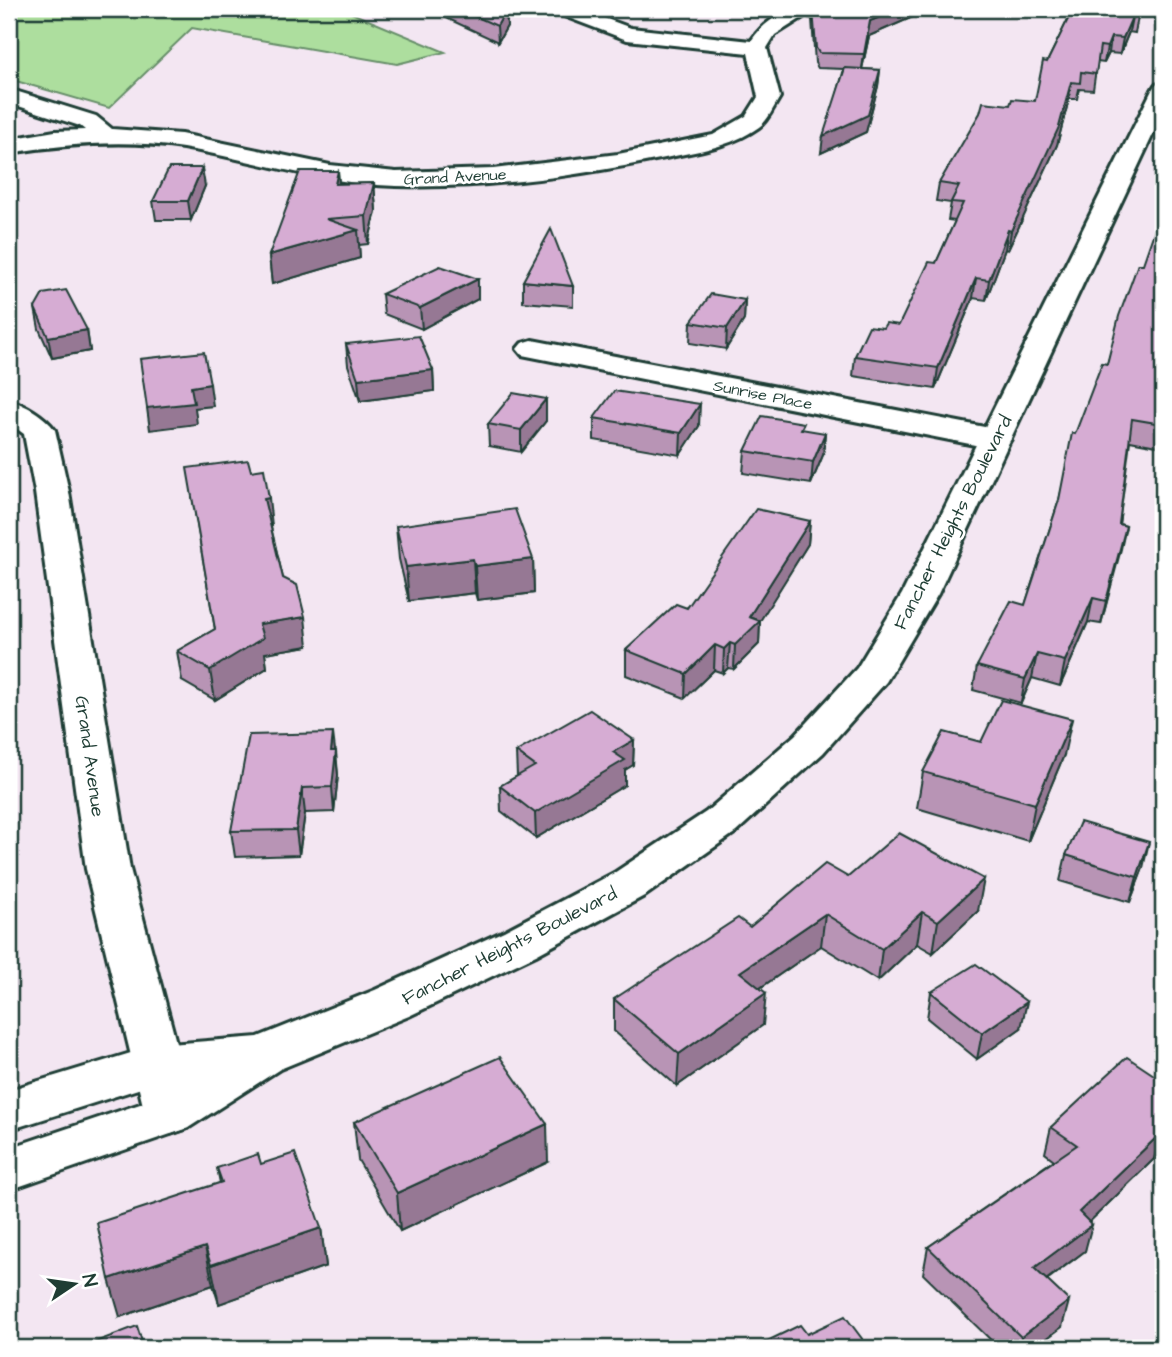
<svg xmlns="http://www.w3.org/2000/svg" width="1172" height="1357" viewBox="0 0 1172 1357" font-family="'Architects Daughter',sans-serif">
  <style>
    .green { fill: #adde9e; stroke: #668e69; stroke-width: 2 }
    .lines { fill: none; stroke-linecap: round; stroke-linejoin: round }
    .minor-casing { stroke: #1f3d34; stroke-width: 6 }
    .tertiary-casing { stroke: #1f3d34; stroke-width: 6 }
    .minor { fill: #fff; fill-rule: evenodd }
    .tertiary { fill: #fff; fill-rule: evenodd }
    .wall { fill: #b894b5; stroke: #1f3d34; stroke-width: 2 }
    .shaded-wall { fill: #967894; stroke: #1f3d34; stroke-width: 2 }
    .building { fill: #d6acd3; stroke: #1f3d34; stroke-width: 2 }
    .labels { text-anchor: middle; stroke-width: 5; stroke-linejoin: round; paint-order: stroke }
    .far-street-label { font-size: 16px; fill: #1f3d34; stroke: #fff }
    .street-label { font-size: 19px; fill: #1f3d34; stroke: #fff }
  </style>
  <rect width="100%" height="100%" fill="#f3e6f2"/>
  <filter id="ink" filterUnits="userSpaceOnUse"><feTurbulence type="fractalNoise" baseFrequency=".0143" numOctaves="2"/><feDisplacementMap in="SourceGraphic" scale="14" xChannelSelector="R" yChannelSelector="G"/><feConvolveMatrix kernelMatrix="1 2 1 2 8 2 1 2 1" color-interpolation-filters="sRGB"/></filter>
  <g filter="url(#ink)">
    <polygon class="green" points="9,9 342,9 445,52 397,64 192,28 109,108 9,79"/>
    <g class="lines">
      <defs>
        <g id="minor">
          <path d="M553,9H580L631,28L751,41C767,17 788,8 816,9L775,35L767,48L780,97C774,106 768,121 759,127C731,147 698,151 665,158C578,176 485,189 396,186C324,184 254,160 183,148C125,139 66,144 9,153V139L55,131L85,130L80,126L9,103V89L96,116L112,129L181,134L330,165L396,172L493,169L618,154L713,135L746,116L758,97L748,53L627,40L556,13Z"/>
          <polygon points="532,340 995,429 1006,432 1011,439 1006,446 995,449 522,355 517,349 522,343"/>
          <path d="M9,400C25,404 45,416 55,430L69,492L130,869L195,1114L188,1128L170,1134L152,1128L145,1114L86,869L35,492L24,434L9,423Z"/>
        </g>
        <polygon id="tertiary" points="1163,83 1163,113 938,594 886,682 823,753 736,832 646,895 536,955 409,1016 280,1069 188,1128 9,1190 9,1148 152,1100 183,1081 157,1083 9,1130 9,1090 157,1045 258,1037 375,990 504,931 614,873 706,812 795,735 857,668 902,594 1152,90 1155,85"/>
      </defs>
      <use href="#minor" class="minor-casing"/>
      <use href="#tertiary" class="tertiary-casing"/>
      <use href="#minor" class="minor"/>
      <use href="#tertiary" class="tertiary"/>
    </g>
    <g class="wall">
      <polygon points="427,9 504,9 506,10 507,26 498,42"/>
      <polygon points="765,9 792,9 782,12"/>
      <polygon points="808,9 931,9 869,36 862,69 880,70 878,86 866,132 821,153 844,69 818,68 815,63 812,19 807,18"/>
      <polygon points="936,9 981,9 948,15"/>
      <polygon points="1073,9 1138,17 1135,33 1129,32 1120,54 1109,53 1104,63 1097,62 1093,90 1079,89 1077,99 1069,99 1057,145 1008,250 1005,249 986,300 973,298 935,389 853,376 855,356 883,328 899,325 936,263 955,221 948,220 951,203 936,201 939,183 1010,105 1035,101 1047,62"/>
      <polygon points="338,171 339,184 374,183 376,211 368,244 359,245 360,258 272,284 269,255"/>
      <polygon points="205,186 191,220 156,220 153,201"/>
      <polygon points="1138,264 1163,429 1157,446 1130,441 1119,524 1126,526 1101,624 1088,622 1060,686 1032,678 1021,703 973,690 977,666 1025,605 1059,500 1075,434 1107,364"/>
      <polygon points="478,279 478,299 422,329 384,314 382,294"/>
      <polygon points="523,281 573,286 573,306 523,302"/>
      <polygon points="745,300 744,320 726,349 690,343 691,322"/>
      <polygon points="35,308 87,330 90,351 52,358 39,329"/>
      <polygon points="346,344 433,370 434,391 360,401 348,365"/>
      <polygon points="546,399 546,421 521,452 489,446 488,424"/>
      <polygon points="594,418 699,426 680,455 594,440"/>
      <polygon points="825,433 823,455 811,484 743,473 745,451"/>
      <polygon points="251,471 272,526 271,527 283,578 308,646 265,653 267,668 215,700 182,681 177,651 215,629 192,496"/>
      <polygon points="810,521 808,544 760,620 759,644 734,669 728,668 723,673 714,670 685,698 626,675 626,650"/>
      <polygon points="396,526 533,559 534,593 477,600 475,593 409,601 399,559"/>
      <polygon points="634,740 633,765 625,770 625,785 536,838 501,811 500,786 517,776 516,752"/>
      <polygon points="981,742 1064,755 1028,841 917,808 923,772"/>
      <polygon points="336,751 338,775 334,812 305,813 299,855 235,857 231,831"/>
      <polygon points="1066,855 1143,868 1130,902 1060,881"/>
      <polygon points="848,877 978,911 933,953 917,944 878,981 821,946 760,988 763,1025 677,1086 614,1031 614,999 750,927"/>
      <polygon points="931,992 1021,1028 977,1059 927,1018"/>
      <polygon points="1163,1081 1163,1166 1154,1159 1089,1222 1085,1251 1047,1280 1062,1327 1034,1348 999,1348 923,1274 928,1247 1054,1160 1045,1153 1051,1127"/>
      <polygon points="354,1122 548,1162 400,1231 358,1160"/>
      <polygon points="261,1164 321,1228 326,1266 219,1304 213,1285 120,1317 220,1183 217,1168"/>
    </g>
    <g class="shaded-wall">
      <polygon points="782,9 792,9 782,12"/>
      <polygon points="900,9 931,9 869,36 862,69 864,54 870,21"/>
      <polygon points="949,9 981,9 948,15"/>
      <polygon points="506,10 507,26 498,42 497,26"/>
      <polygon points="1132,17 1129,32 1120,54 1123,38"/>
      <polygon points="1111,37 1109,53 1104,63 1107,47"/>
      <polygon points="880,70 878,86 866,132 821,153 823,136"/>
      <polygon points="1071,82 1069,99 1057,145 1008,250 1011,231"/>
      <polygon points="202,168 205,186 191,220 188,201"/>
      <polygon points="338,171 340,198 335,184"/>
      <polygon points="374,183 376,211 368,244 366,216"/>
      <polygon points="358,230 360,258 272,284 269,255"/>
      <polygon points="1008,230 1005,249 986,300 989,280"/>
      <polygon points="976,278 973,298 935,389 938,368"/>
      <polygon points="478,279 478,299 422,329 420,308"/>
      <polygon points="745,300 744,320 726,349 727,328"/>
      <polygon points="87,330 90,351 52,358 48,337"/>
      <polygon points="433,370 434,391 360,401 358,379"/>
      <polygon points="210,384 213,406 195,408 197,424 150,430 147,408 191,387"/>
      <polygon points="546,399 546,421 521,452 521,430"/>
      <polygon points="700,404 699,426 680,455 681,433"/>
      <polygon points="1163,421 1163,429 1157,446"/>
      <polygon points="825,433 823,455 811,484 813,462"/>
      <polygon points="269,498 272,526 268,527 264,499"/>
      <polygon points="810,521 808,544 760,621 759,644 734,669 735,645 749,617"/>
      <polygon points="1126,526 1121,549 1101,624 1106,601"/>
      <polygon points="473,559 475,593 409,601 406,567"/>
      <polygon points="533,559 534,593 477,600 475,566"/>
      <polygon points="1093,598 1088,622 1060,686 1065,661"/>
      <polygon points="305,617 308,646 265,653 267,668 215,700 210,670 259,624"/>
      <polygon points="730,643 728,668 723,673 724,649"/>
      <polygon points="715,645 714,670 685,698 686,674"/>
      <polygon points="1037,654 1032,678 1021,703 1025,679"/>
      <polygon points="1072,719 1064,755 1028,841 1035,804"/>
      <polygon points="333,733 338,775 334,812 332,787 331,751"/>
      <polygon points="634,740 633,765 625,770 625,785 536,838 535,813 613,752"/>
      <polygon points="302,788 305,813 299,855 296,830"/>
      <polygon points="1149,842 1143,868 1130,902 1137,877"/>
      <polygon points="984,879 978,911 933,953 938,921"/>
      <polygon points="922,912 917,944 878,981 882,949"/>
      <polygon points="825,914 821,946 737,1004 740,972"/>
      <polygon points="766,993 763,1025 677,1086 679,1054"/>
      <polygon points="1027,1002 1021,1028 977,1059 982,1033"/>
      <polygon points="547,1124 548,1162 400,1231 397,1193"/>
      <polygon points="1161,1133 1154,1159 1072,1239 1079,1212"/>
      <polygon points="1092,1225 1085,1251 1027,1294 1034,1268"/>
      <polygon points="321,1228 326,1266 219,1304 211,1265"/>
      <polygon points="205,1247 213,1285 120,1317 109,1279"/>
      <polygon points="1069,1301 1062,1327 1034,1348 1018,1348 1021,1337"/>
    </g>
    <g class="building">
      <polygon points="459,9 504,9 506,10 497,26"/>
      <polygon points="813,9 900,9 870,21 864,54 819,53 816,48"/>
      <polygon points="1073,9 1139,9 1138,17 1132,17 1123,38 1111,37 1107,47 1100,46 1096,74 1081,72 1080,83 1071,82 1059,127 1011,231 1008,230 989,280 976,278 938,368 855,356 869,326 883,328 886,323 899,325 929,262 936,263 963,203 951,202 959,186 939,183 980,113 983,102 1010,105 1012,99 1035,101 1043,61 1047,62"/>
      <polygon points="845,68 880,70 868,115 823,136"/>
      <polygon points="169,168 202,168 188,201 153,201"/>
      <polygon points="300,171 338,171 335,184 374,183 366,216 326,219 358,230 269,255"/>
      <polygon points="1163,206 1163,421 1162,424 1132,419 1119,524 1126,526 1106,601 1093,598 1065,661 1037,654 1025,679 977,666 1011,601 1025,605 1059,500 1072,433 1075,434 1102,363 1107,364 1119,316 1138,264 1143,264"/>
      <polygon points="551,229 573,286 523,281"/>
      <polygon points="440,266 478,279 420,308 382,294"/>
      <polygon points="66,290 87,330 48,337 35,308 43,294"/>
      <polygon points="711,294 745,300 727,328 691,322"/>
      <polygon points="419,336 433,370 358,379 346,344"/>
      <polygon points="204,352 210,384 191,387 194,403 147,408 140,359"/>
      <polygon points="614,391 700,404 681,433 594,418"/>
      <polygon points="513,393 546,399 521,430 488,424"/>
      <polygon points="762,416 804,423 801,429 825,433 813,462 745,451"/>
      <polygon points="248,460 251,471 264,469 269,498 264,499 283,578 297,585 305,617 259,624 263,638 210,670 177,651 215,629 187,468"/>
      <polygon points="515,509 533,559 475,566 473,559 406,567 396,526"/>
      <polygon points="756,509 810,521 749,617 760,621 735,645 730,643 724,649 715,645 686,674 626,650 676,604 687,608"/>
      <polygon points="1001,700 1072,719 1035,804 923,772 944,732 981,742"/>
      <polygon points="590,710 634,740 613,752 625,760 535,813 500,786 535,766 516,752"/>
      <polygon points="333,733 331,751 336,751 332,787 302,788 296,830 231,831 249,735"/>
      <polygon points="1080,822 1149,842 1137,877 1066,855"/>
      <polygon points="899,833 984,879 938,921 922,912 882,949 825,914 740,972 766,993 679,1054 614,999 738,918 750,927 825,864 848,877"/>
      <polygon points="976,964 1027,1002 982,1033 931,992"/>
      <polygon points="500,1057 547,1124 397,1193 354,1122"/>
      <polygon points="1127,1057 1163,1081 1163,1134 1161,1133 1079,1212 1092,1225 1034,1268 1069,1301 1021,1337 928,1247 1077,1145 1051,1127"/>
      <polygon points="295,1153 321,1228 211,1265 205,1247 109,1279 97,1223 222,1182 217,1168 258,1154 261,1164"/>
      <polygon points="845,1316 869,1348 761,1348 759,1345 800,1325 807,1334"/>
      <polygon points="137,1326 144,1348 80,1348"/>
    </g>
  </g>
  <g class="labels">
    <g class="far-street-label">
      <text transform="translate(455 176) rotate(-3)" y="6">Grand Avenue</text>
      <text transform="translate(763 394) rotate(11)" y="6">Sunrise Place</text>
    </g>
    <g class="street-label">
      <text transform="translate(952 522) rotate(-63)" y="7">Fancher Heights Boulevard</text>
      <text transform="translate(91 756) rotate(82)" y="7">Grand Avenue</text>
      <text transform="translate(509 945) rotate(-27)" y="7">Fancher Heights Boulevard</text>
    </g>
  </g>
  <rect width="1172" height="1357" fill="none" stroke="#fff" stroke-width="35"/>
  <rect x="18" y="18" width="1137" height="1322" fill="none" stroke="#1f3d34" stroke-width="2.5" filter="url(#ink)"/>
  <g transform="translate(74 1284) rotate(77)" stroke="#ffffff" stroke-width="5" paint-order="stroke">
  <path d="M0-5L12 26L0 18L-12 26Z" fill="#1f3d34"/>
  <text y="-10" font-size="19" font-weight="bold" text-anchor="middle" fill="#1f3d34">N</text>
  </g>
</svg>
